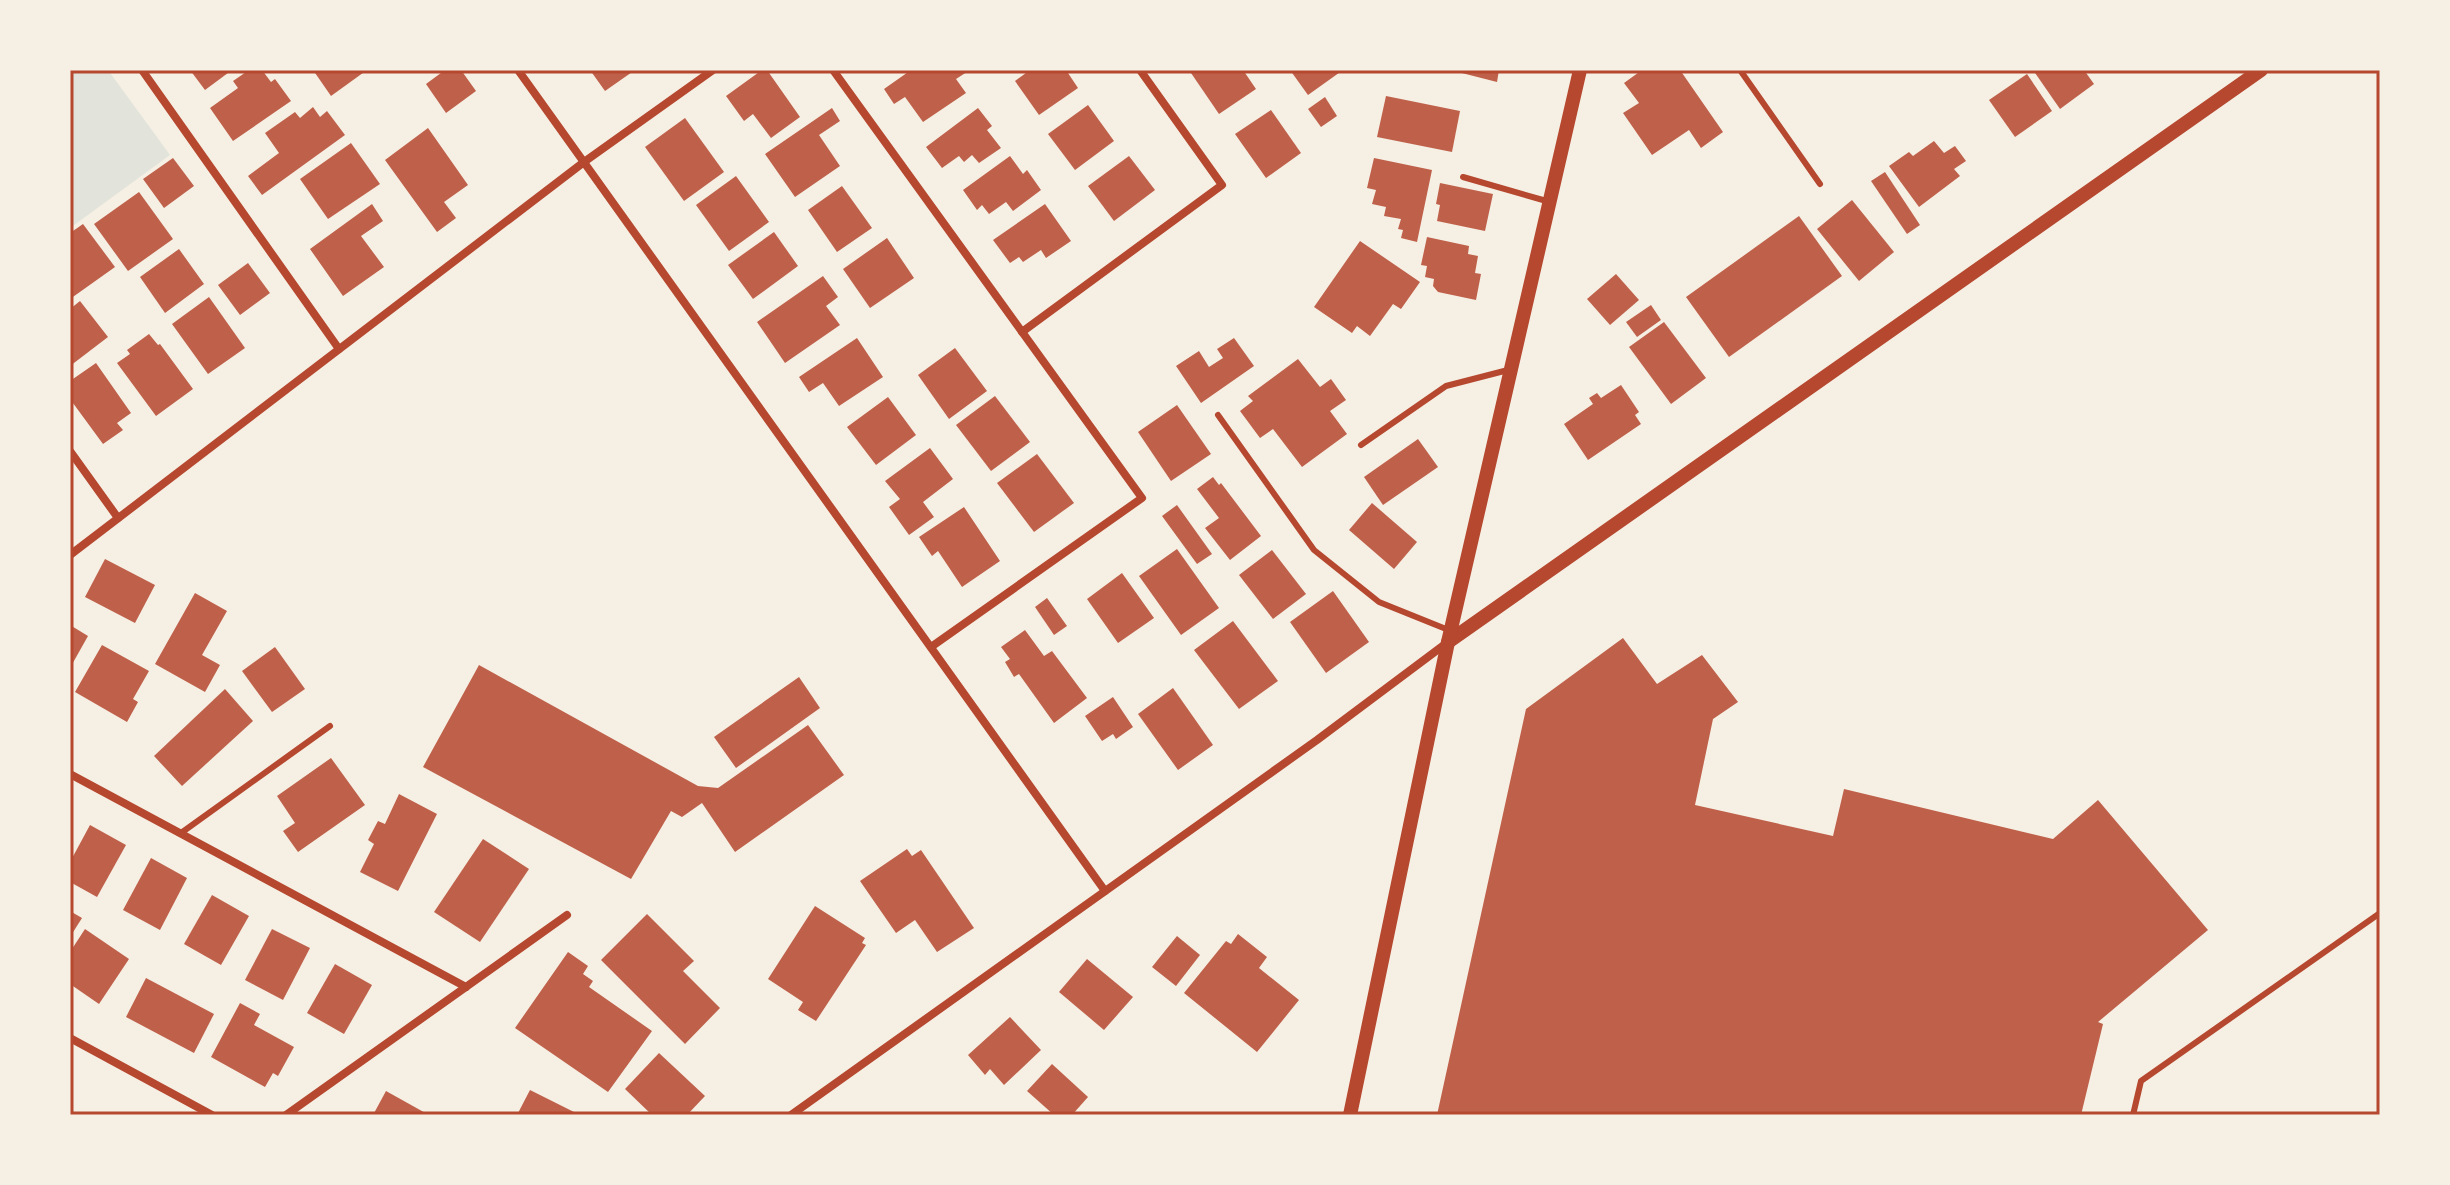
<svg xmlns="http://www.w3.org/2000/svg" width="2450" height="1185" viewBox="0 0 2450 1185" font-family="Lato,sans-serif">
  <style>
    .green { fill: #e2e4dc }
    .building { fill: #bf614a }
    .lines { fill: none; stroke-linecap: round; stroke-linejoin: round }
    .service { stroke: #b5482f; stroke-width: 6 }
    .minor { stroke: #b5482f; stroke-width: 8 }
    .tertiary { stroke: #b5482f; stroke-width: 14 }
    .neatline { fill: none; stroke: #b5482f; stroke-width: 3 }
  </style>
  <rect width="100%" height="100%" fill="#f6efe4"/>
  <polygon class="green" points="70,70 108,70 170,155 70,228"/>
  <g class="building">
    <polygon points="190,70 232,70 205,90"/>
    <polygon points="249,70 262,70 271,82 275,79 291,101 233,141 210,108 238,88 233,81"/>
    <polygon points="313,70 367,70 331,96"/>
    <polygon points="445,70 461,70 476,91 446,113 426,84"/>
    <polygon points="590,70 635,70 605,91"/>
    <polygon points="762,70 767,70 800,117 771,138 753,114 744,121 726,96"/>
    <polygon points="911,70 970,70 956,79 966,93 923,122 905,97 894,104 884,89"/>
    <polygon points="1030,70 1066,70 1078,88 1039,115 1015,81"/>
    <polygon points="1196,70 1243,70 1256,89 1219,114 1191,73"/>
    <polygon points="1290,70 1343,70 1308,95"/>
    <polygon points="1450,70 1499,70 1497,82"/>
    <polygon points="1642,70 1680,70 1723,132 1701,148 1689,130 1652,155 1623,113 1639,103 1624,83"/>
    <polygon points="2033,70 2084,70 2094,84 2060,109"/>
    <polygon points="2027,74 2052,111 2015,137 1989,100"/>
    <polygon points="1386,96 1460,111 1452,152 1377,137"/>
    <polygon points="1325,97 1337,116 1321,127 1308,109"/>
    <polygon points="1088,105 1114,141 1075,170 1048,134"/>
    <polygon points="313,107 320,117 327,111 345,135 262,195 248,176 279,153 265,133 295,112 300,118"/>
    <polygon points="832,108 840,121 819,135 840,166 795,197 765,154"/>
    <polygon points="978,108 992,126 987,130 1001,148 979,163 972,155 964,162 959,156 942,168 926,147"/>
    <polygon points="1271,110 1301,153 1266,178 1235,134"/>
    <polygon points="685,118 724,172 684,201 645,147"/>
    <polygon points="428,128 468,185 444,202 456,218 437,232 385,160"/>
    <polygon points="1934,141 1944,153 1955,146 1966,161 1954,169 1960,176 1919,207 1889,166 1909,152 1913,156"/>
    <polygon points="351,143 380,184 328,219 300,179"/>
    <polygon points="1010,156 1023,174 1027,170 1041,190 1013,211 1006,202 989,214 982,205 977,210 963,190"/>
    <polygon points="1129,156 1155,190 1114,221 1088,186"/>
    <polygon points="173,158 194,186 164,208 143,179"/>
    <polygon points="1374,158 1432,170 1417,242 1401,238 1403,230 1398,229 1401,219 1384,216 1386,207 1372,204 1376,190 1367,188"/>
    <polygon points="1885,172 1920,225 1907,234 1871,181"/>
    <polygon points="736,176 769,222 729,251 696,205"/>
    <polygon points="1440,183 1493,194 1485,231 1437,221 1440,205 1436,204"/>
    <polygon points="842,186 872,228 837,252 808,210"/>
    <polygon points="139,192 173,239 128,271 94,224"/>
    <polygon points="1852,200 1894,252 1859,281 1817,229"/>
    <polygon points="372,204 383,221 361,236 384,267 343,296 310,249"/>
    <polygon points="1045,204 1071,241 1046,258 1041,250 1023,262 1019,257 1010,263 993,240"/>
    <polygon points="1799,216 1842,276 1729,357 1686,297"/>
    <polygon points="83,224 115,267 70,299 70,233"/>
    <polygon points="774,232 798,266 753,299 728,265"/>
    <polygon points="1427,237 1469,246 1468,254 1478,256 1475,273 1481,274 1476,300 1438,292 1433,286 1434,279 1425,277 1427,266 1421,265"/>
    <polygon points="887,238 914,278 870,308 843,269"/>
    <polygon points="1360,241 1420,282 1401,309 1393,304 1370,336 1357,326 1352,333 1314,307"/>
    <polygon points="179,249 204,284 165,313 140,277"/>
    <polygon points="248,263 270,293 240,315 218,285"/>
    <polygon points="1616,274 1639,300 1610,325 1587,299"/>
    <polygon points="823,276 838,297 826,306 840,325 785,363 757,322"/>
    <polygon points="209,297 245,348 208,374 172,324"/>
    <polygon points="80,301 108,337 70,366 70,309"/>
    <polygon points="1651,305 1661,320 1637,337 1626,322"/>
    <polygon points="1664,322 1706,378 1671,404 1629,347"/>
    <polygon points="149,334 158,345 160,344 193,389 156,416 117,363 130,354 127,350"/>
    <polygon points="857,338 883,377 839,406 823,383 809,392 799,377"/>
    <polygon points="1234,338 1254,366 1201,403 1176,366 1199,351 1209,367 1223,358 1217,349"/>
    <polygon points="955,348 987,391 949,419 918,375"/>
    <polygon points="1298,359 1320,387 1331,379 1346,400 1330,411 1347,434 1302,467 1273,429 1260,438 1240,411 1253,401 1248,396"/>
    <polygon points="96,363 131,413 117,423 123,430 103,444 70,399 70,381"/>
    <polygon points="1621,385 1639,412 1635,415 1641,424 1588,460 1564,424 1593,404 1589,398 1597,393 1601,398"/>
    <polygon points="995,396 1030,442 991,471 956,425"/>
    <polygon points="888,397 916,435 876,465 847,427"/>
    <polygon points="1177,405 1211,454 1171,481 1138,432"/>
    <polygon points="1418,439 1438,467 1383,505 1364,477"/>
    <polygon points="930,448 953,479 923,502 934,517 909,535 889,507 900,499 885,481"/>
    <polygon points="1037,454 1074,503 1034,532 997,483"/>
    <polygon points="1213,477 1219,485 1221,483 1261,536 1230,560 1205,528 1219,518 1197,489"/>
    <polygon points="1372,503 1417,542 1394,569 1349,530"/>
    <polygon points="1177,505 1212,554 1197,564 1162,516"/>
    <polygon points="964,507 1000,561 962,587 938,551 932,556 919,537"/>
    <polygon points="1177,549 1219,608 1181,635 1139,576"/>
    <polygon points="1272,550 1306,594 1273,619 1239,575"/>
    <polygon points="105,559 155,585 135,623 85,597"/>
    <polygon points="1122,573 1154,618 1118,643 1087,599"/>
    <polygon points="1333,591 1369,642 1326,673 1290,622"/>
    <polygon points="195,593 227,611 202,655 220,665 205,692 155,664"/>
    <polygon points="1047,598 1067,626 1054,635 1035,607"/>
    <polygon points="1233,621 1278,681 1239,709 1194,650"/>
    <polygon points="70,625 88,636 70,668"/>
    <polygon points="1025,630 1044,656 1052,651 1087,698 1054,723 1019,674 1014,677 1005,662 1010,659 1001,647"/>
    <polygon points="1623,638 1657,684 1702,655 1738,702 1713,719 1695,805 1833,836 1844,789 2053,839 2098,800 2208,930 2098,1022 2103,1024 2081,1115 1437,1115 1526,709"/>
    <polygon points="102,645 149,671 133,699 138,702 127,722 75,692"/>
    <polygon points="275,647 305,689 272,712 242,671"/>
    <polygon points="479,665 698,786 718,788 808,725 844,775 735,852 702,803 682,817 671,811 631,879 423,767"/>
    <polygon points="799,677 820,708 736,768 714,737"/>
    <polygon points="1173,688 1213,745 1178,770 1138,714"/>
    <polygon points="225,689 253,721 182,786 154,756"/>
    <polygon points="1113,697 1133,727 1116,739 1113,734 1102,741 1085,716"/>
    <polygon points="331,758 365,805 298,852 283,831 295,823 277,796"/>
    <polygon points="399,794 437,814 398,891 360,872 374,844 368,840 378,821 385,824"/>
    <polygon points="90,825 126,845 97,897 70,882 70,862"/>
    <polygon points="483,839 529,869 480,942 434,912"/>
    <polygon points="907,849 912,856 921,850 974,928 937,952 915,920 896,933 860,881"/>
    <polygon points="151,858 187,878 160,930 123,910"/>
    <polygon points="212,895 249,916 221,965 184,944"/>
    <polygon points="815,906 865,938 862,943 866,945 816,1021 798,1010 803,1002 768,979"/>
    <polygon points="70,911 82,918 70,937"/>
    <polygon points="647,914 694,961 683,971 720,1008 685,1044 601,960"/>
    <polygon points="85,929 129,959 99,1004 70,984 70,952"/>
    <polygon points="272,929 310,948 283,1000 245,980"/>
    <polygon points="1238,934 1267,957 1259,968 1299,1000 1257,1052 1184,993 1226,941 1231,944"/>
    <polygon points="1177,936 1200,955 1176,986 1152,967"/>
    <polygon points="568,952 588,966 583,974 593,981 589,987 652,1031 608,1092 515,1028"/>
    <polygon points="1087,959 1133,997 1104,1030 1059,992"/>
    <polygon points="335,964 372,985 344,1034 307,1013"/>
    <polygon points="146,978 214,1014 194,1053 126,1017"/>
    <polygon points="240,1003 260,1014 254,1025 294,1047 278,1076 273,1073 265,1087 211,1057"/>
    <polygon points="1010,1017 1041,1050 1004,1085 990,1069 985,1075 968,1055"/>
    <polygon points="659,1053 705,1096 687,1115 652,1115 625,1089"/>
    <polygon points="1052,1064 1088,1097 1072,1115 1054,1115 1027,1091"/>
    <polygon points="530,1090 580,1115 517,1115"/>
    <polygon points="386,1091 429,1115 373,1115"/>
  </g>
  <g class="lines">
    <g class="service">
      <polyline points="1740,70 1820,184"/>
      <polyline points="1463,177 1550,202"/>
      <polyline points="1218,415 1314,550 1379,602 1451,631"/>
      <polyline points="1361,445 1446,386 1508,370"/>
      <polyline points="181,833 330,726"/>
      <polyline points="2133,1115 2141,1081 2380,913"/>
    </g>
    <g class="minor">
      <polyline points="142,70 339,349"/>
      <polyline points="518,70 1105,891"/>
      <polyline points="833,70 1142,498 931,647"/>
      <polyline points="1022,332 1222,185 1140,70"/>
      <polyline points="70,451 118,518"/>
      <polyline points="70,555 584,162 713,70"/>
      <polyline points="70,774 466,987"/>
      <polyline points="70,1038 212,1115"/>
      <polyline points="286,1115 567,915"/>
      <polyline points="791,1115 1317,740 1448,642"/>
    </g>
    <g class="tertiary">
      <polyline points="1448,642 2261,70"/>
      <polyline points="1350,1115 1448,642 1580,70"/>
    </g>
  </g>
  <rect width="2450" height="1185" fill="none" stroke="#f6efe4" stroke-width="144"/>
  <rect x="72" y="72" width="2306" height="1041" class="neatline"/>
</svg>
